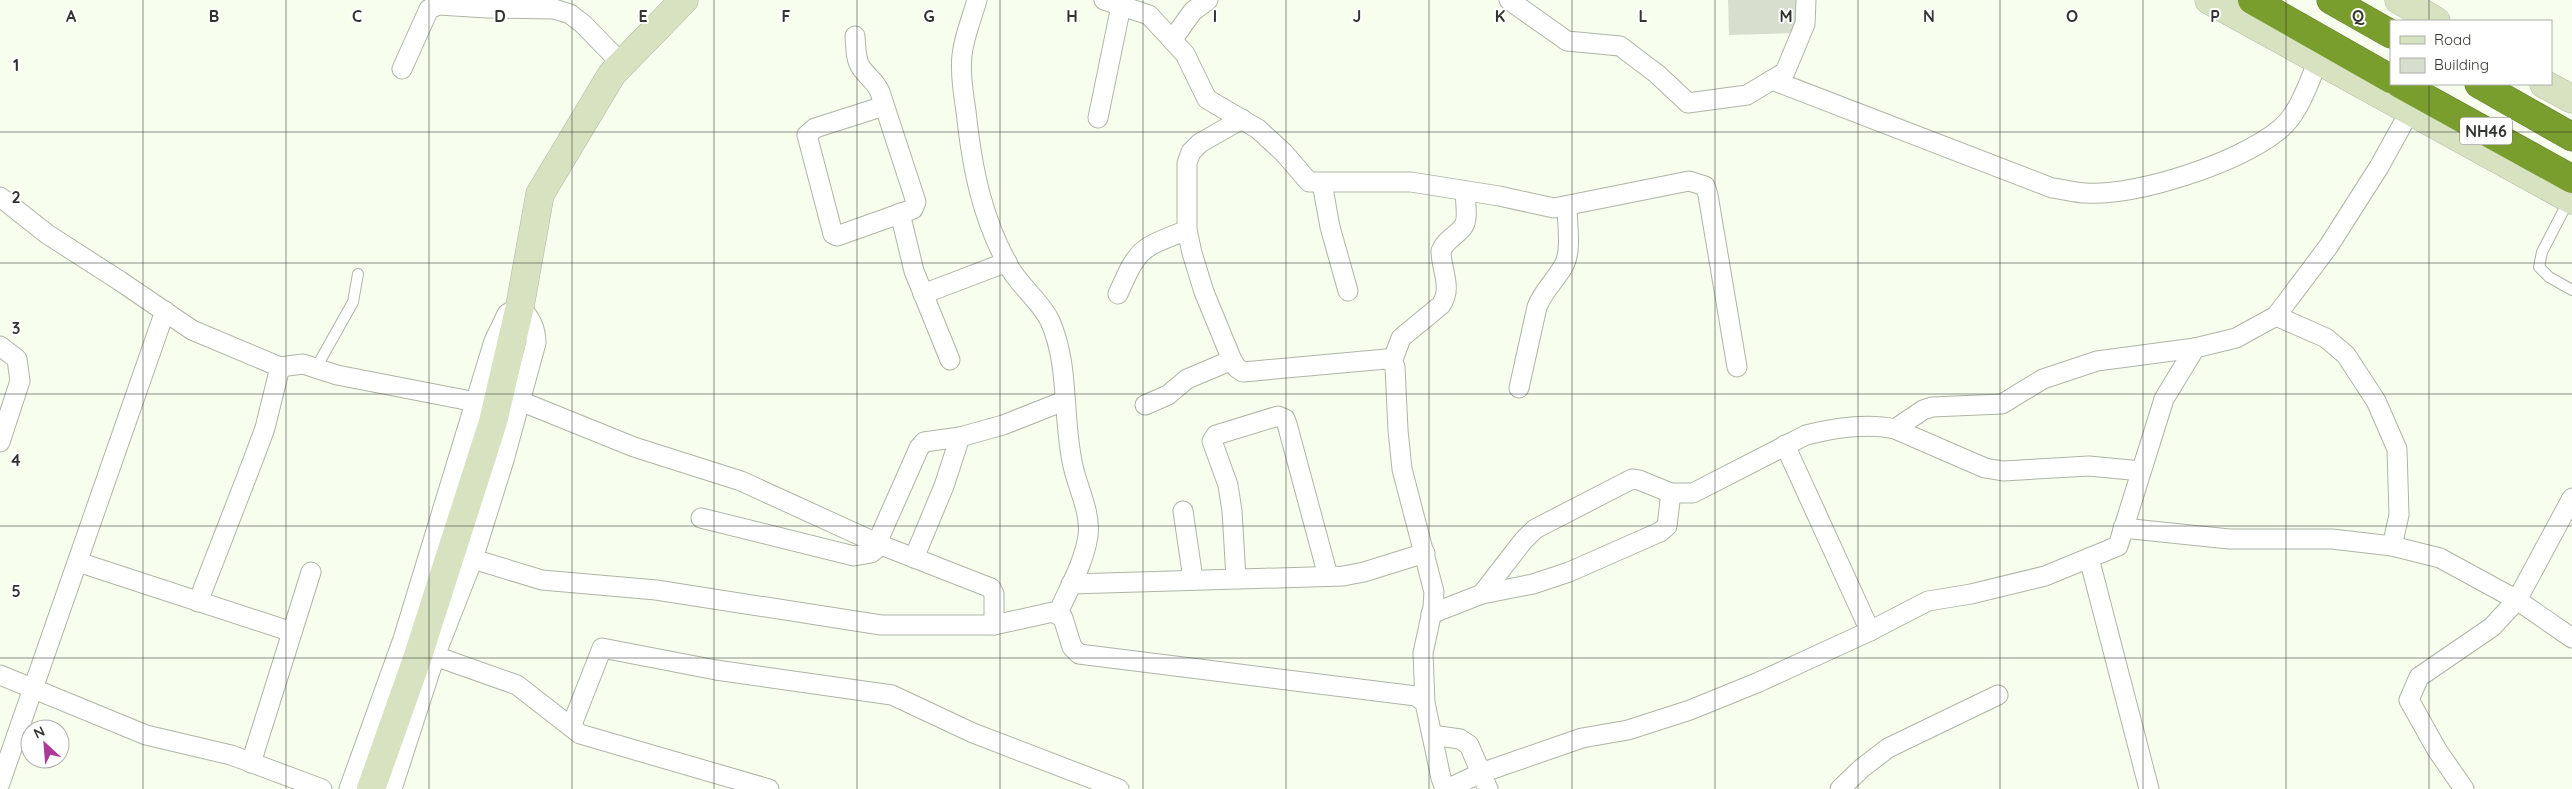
<svg xmlns="http://www.w3.org/2000/svg" width="2572" height="789" viewBox="0 0 2572 789" font-family="Quicksand,sans-serif">
  <style>
    .building { fill: #d7dece }
    .lines { fill: none; stroke-linecap: round; stroke-linejoin: round }
    .lane-casing { stroke: #aeb5a5; stroke-width: 12 }
    .street-casing { stroke: #aeb5a5; stroke-width: 21 }
    .secondary-casing { stroke: #aeb5a5; stroke-width: 29 }
    .highway-casing { stroke: #60792e; stroke-width: 29 }
    .lane { stroke: #fff; stroke-width: 10 }
    .street { stroke: #fff; stroke-width: 19 }
    .secondary { stroke: #d7e2c0; stroke-width: 28 }
    .highway { stroke: #799e2d; stroke-width: 28 }
    .grid { fill: none; stroke: #32352f; stroke-width: 1; stroke-opacity: 0.55 }
    .labels { text-anchor: middle; stroke-width: 4; stroke-linejoin: round; paint-order: stroke }
    .shield { fill: #fff; stroke: #70726d; stroke-width: 1 }
    .shield-label { font-size: 16px; font-weight: bold; fill: #32352f }
    .grid-label { font-size: 16px; text-anchor: middle; font-weight: bold; fill: #32352f; stroke: #fff; stroke-width: 4; stroke-linejoin: round; paint-order: stroke }
  </style>
  <rect width="100%" height="100%" fill="#f7feed"/>
  <polygon class="building" points="1728,0 1797,0 1798,33 1729,35"/>
  <g class="lines">
    <defs>
      <g id="lane">
        <polyline points="2569,200 2542,252 2539,267 2549,277 2572,290"/>
        <polyline points="316,368 353,302 358,274"/>
      </g>
      <g id="street">
        <path d="M977,0C972,18 964,36 962,55C960,73 963,93 966,111C972,168 982,220 1011,270C1022,288 1041,302 1050,321C1070,366 1062,418 1073,466C1078,489 1091,512 1088,536C1084,563 1069,588 1058,613"/>
        <polyline points="1104,0 1149,15 1185,54 1207,99 1258,129 1284,153 1309,182 1411,182 1499,196 1554,208 1689,181 1705,186 1708,195 1737,367"/>
        <polyline points="1509,0 1567,41 1620,46 1657,74 1688,103 1747,95 1785,72 1805,24 1806,0"/>
        <path d="M855,36C856,47 855,60 862,69C868,77 876,82 880,92L916,202L913,209L837,236L833,234L807,135L815,128L884,106"/>
        <polyline points="1172,40 1193,11 1208,0"/>
        <polyline points="402,69 429,9 439,5 487,8 554,9 570,14 583,24 622,64"/>
        <path d="M1772,80L2052,188C2063,189 2075,193 2086,193C2138,196 2238,163 2279,130C2299,114 2308,84 2318,61"/>
        <polyline points="1098,118 1121,6"/>
        <polyline points="1242,119 1200,143 1191,152 1187,163 1187,230 1192,253 1204,292 1232,360 1237,368 1243,372 1386,359 1392,362 1395,367 1398,430 1402,469 1434,592 1433,607 1423,653 1425,703"/>
        <polyline points="1322,183 1330,227 1348,291"/>
        <polyline points="0,197 47,234 120,281 192,330 280,367 303,364 337,375 476,402"/>
        <polyline points="900,213 914,271 950,360"/>
        <polyline points="923,294 1007,262"/>
        <path d="M1118,294C1139,247 1139,249 1187,230"/>
        <polyline points="2276,316 2326,338 2346,355 2376,401 2397,449 2399,515 2392,546"/>
        <polyline points="0,346 17,359 20,381 0,442"/>
        <path d="M1392,362L1401,338L1441,305C1453,288 1441,270 1441,251C1445,240 1456,236 1463,227C1469,219 1465,201 1465,191"/>
        <path d="M1519,388L1537,307C1543,291 1556,280 1564,265C1572,250 1567,224 1567,207"/>
        <polyline points="520,401 634,447 741,481 881,545 991,588 994,594 994,625"/>
        <polyline points="1145,405 1168,395 1187,379 1232,360"/>
        <polyline points="1895,429 1923,410 1932,407 2002,404 2043,379 2097,361 2195,348"/>
        <polyline points="1785,445 1870,631"/>
        <polyline points="1183,511 1193,579"/>
        <polyline points="701,518 854,556 871,553 881,545"/>
        <polyline points="2123,528 2229,539 2332,539 2392,546 2440,558 2517,600 2572,498"/>
        <polyline points="877,543 919,448 924,442 960,437 1003,425 1064,401"/>
        <polyline points="914,558 944,486 960,437"/>
        <polyline points="2089,558 2149,789"/>
        <polyline points="473,559 542,580 656,590 881,625 994,625 1053,612 1063,618 1072,647 1079,654 1416,696 1425,703 1441,778 1444,786 1449,788 1481,773 1582,738 1628,730 1690,710 1759,682 1870,631 1928,601 1971,594 2045,576 2118,546 2164,399 2195,348 2236,338 2276,316 2328,247 2379,167 2416,100"/>
        <polyline points="78,562 292,632"/>
        <polyline points="1236,578 1232,511 1228,485 1212,441 1216,435 1278,416 1285,419 1287,424 1328,576"/>
        <polyline points="1071,584 1343,576 1364,572 1425,553"/>
        <polyline points="1482,594 1533,584 1569,572 1660,532 1667,526 1671,493"/>
        <polyline points="198,602 252,463 265,428 280,367"/>
        <path d="M1431,614L1482,594L1523,541L1535,529L1632,479L1639,480L1671,493H1693L1806,435C1834,428 1867,423 1895,429L1985,468L2003,471L2089,466L2141,471"/>
        <polyline points="435,656 517,685 580,734 769,789"/>
        <polyline points="0,675 146,735 231,755 322,789"/>
        <polyline points="571,727 602,648 716,670 892,695 973,733 1119,789"/>
        <polyline points="1432,735 1460,739 1469,745 1488,789"/>
        <polyline points="251,763 311,572"/>
        <polyline points="0,783 165,311"/>
        <path d="M349,789L403,639L494,341L507,314L520,306C530,318 536,327 536,343L504,460L473,559L435,656L392,789"/>
        <polyline points="1840,789 1862,768 1888,748 1998,695"/>
        <polyline points="2464,789 2437,750 2409,700 2419,677 2492,627 2517,600 2572,638"/>
      </g>
      <g id="secondary">
        <polyline points="2209,0 2572,200"/>
        <polyline points="2399,0 2436,21"/>
        <polyline points="2544,84 2572,99"/>
        <polyline points="371,789 417,659 493,422 520,306 540,194 612,74 684,0"/>
      </g>
      <g id="highway">
        <polyline points="2252,0 2391,79"/>
        <polyline points="2331,0 2391,34"/>
        <polyline points="2400,84 2572,179"/>
        <polyline points="2479,84 2572,137"/>
      </g>
    </defs>
    <use href="#lane" class="lane-casing"/>
    <use href="#street" class="street-casing"/>
    <use href="#secondary" class="secondary-casing"/>
    <use href="#highway" class="highway-casing"/>
    <use href="#lane" class="lane"/>
    <use href="#street" class="street"/>
    <use href="#secondary" class="secondary"/>
    <use href="#highway" class="highway"/>
  </g>
  <path class="grid" d="M143,0V789M286,0V789M429,0V789M572,0V789M714,0V789M857,0V789M1000,0V789M1143,0V789M1286,0V789M1429,0V789M1572,0V789M1715,0V789M1858,0V789M2000,0V789M2143,0V789M2286,0V789M2429,0V21M2429,84V789M0,132H2572M0,263H2572M0,394H2572M0,526H2572M0,658H2572"/>
  <g class="labels">
    <rect class="shield" x="2460" y="117.5" width="52" height="27" rx="4"/>
    <g class="shield-label">
      <text x="2486" y="137">NH46</text>
    </g>
  </g>
  <g class="grid-label">
    <text x="71" y="22">A</text>
    <text x="214" y="22">B</text>
    <text x="357" y="22">C</text>
    <text x="500" y="22">D</text>
    <text x="643" y="22">E</text>
    <text x="786" y="22">F</text>
    <text x="929" y="22">G</text>
    <text x="1072" y="22">H</text>
    <text x="1215" y="22">I</text>
    <text x="1357" y="22">J</text>
    <text x="1500" y="22">K</text>
    <text x="1643" y="22">L</text>
    <text x="1786" y="22">M</text>
    <text x="1929" y="22">N</text>
    <text x="2072" y="22">O</text>
    <text x="2215" y="22">P</text>
    <text x="2358" y="22">Q</text>
    <text x="16" y="71">1</text>
    <text x="16" y="203">2</text>
    <text x="16" y="334">3</text>
    <text x="16" y="466">4</text>
    <text x="16" y="597">5</text>
  </g>
  <rect x="2390" y="20" width="162" height="65" fill="#ffffff" stroke="#adaeac"/>
  <rect x="2400" y="36" width="25" height="8" fill="#d7e2c0" stroke="#adaeac"/>
  <text x="2434" y="45" font-size="15" fill="#32352f">Road</text>
  <rect x="2400" y="58" width="25" height="15" fill="#d7dece" stroke="#adaeac"/>
  <text x="2434" y="70" font-size="15" fill="#32352f">Building</text>
  <g transform="translate(45 744) rotate(334)"><circle r="24" fill="#ffffff" stroke="#adaeac"/>
  <path d="M0-4L9 19L0 12L-9 19Z" fill="#ac3b97"/>
  <text y="-8" font-size="14" font-weight="bold" text-anchor="middle" fill="#32352f">N</text>
  </g>
</svg>
